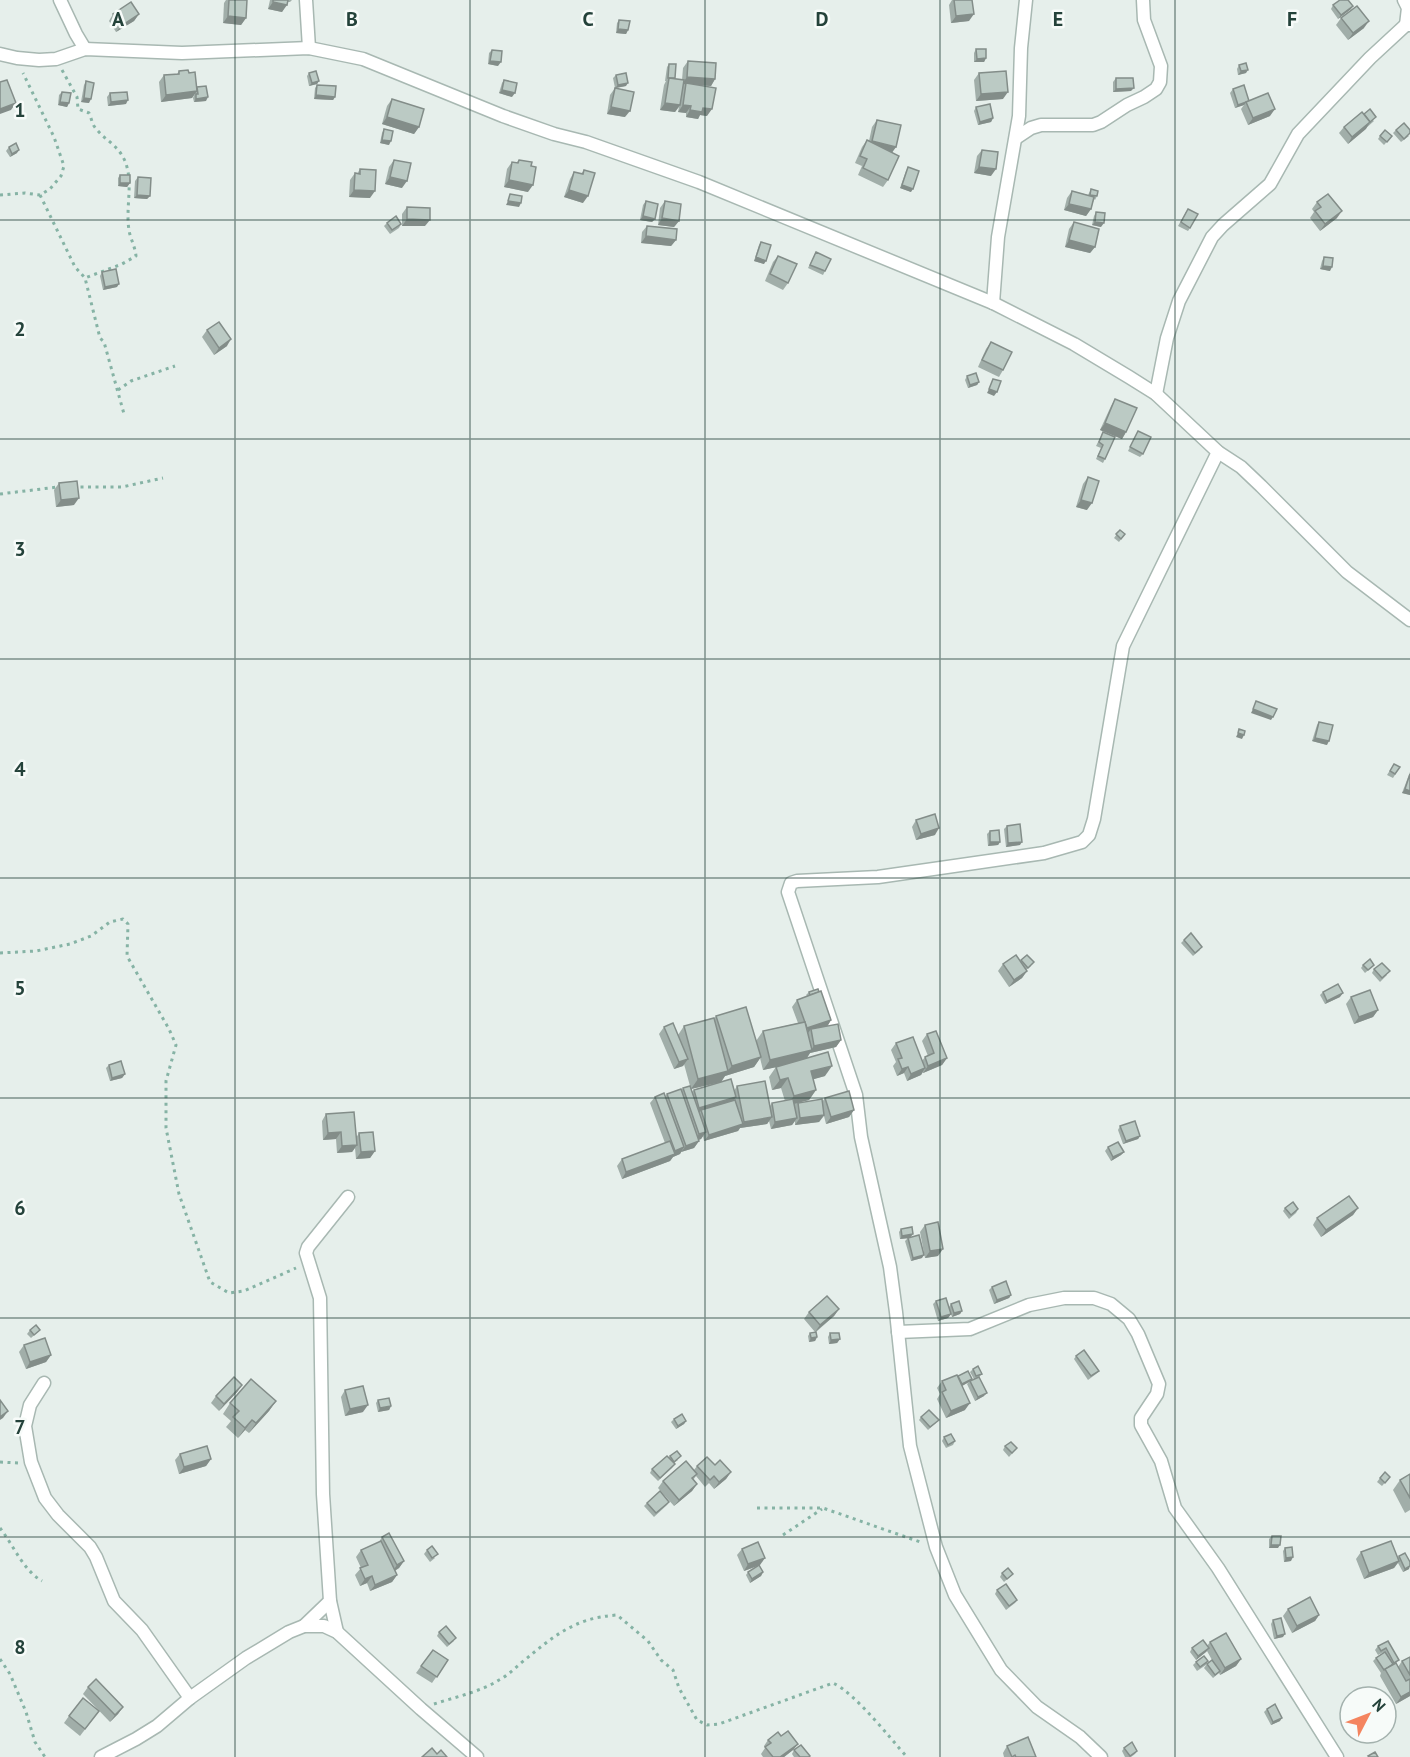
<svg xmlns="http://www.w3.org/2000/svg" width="1410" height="1757" viewBox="0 0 1410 1757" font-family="'PT Sans',sans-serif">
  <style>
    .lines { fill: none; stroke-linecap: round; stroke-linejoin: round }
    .street-casing { stroke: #a8b8b2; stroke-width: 15 }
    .path { stroke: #86b3a5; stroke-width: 3; stroke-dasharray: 3 4.5; stroke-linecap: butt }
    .street { stroke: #fff; stroke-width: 12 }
    .wall { fill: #a1aea9; fill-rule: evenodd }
    .shaded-wall { fill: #838d89 }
    .building { fill: #bbcac4; stroke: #838d89; stroke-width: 1.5 }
    .grid { fill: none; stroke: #24423a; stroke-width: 1.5; stroke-opacity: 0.55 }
    .grid-label { font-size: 20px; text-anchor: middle; font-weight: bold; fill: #24423a; stroke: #f7fbf9; stroke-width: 5; stroke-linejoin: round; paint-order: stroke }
  </style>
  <rect width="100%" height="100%" fill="#e6efeb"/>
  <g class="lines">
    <defs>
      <g id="street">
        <polyline points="60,0 76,34 85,49"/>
        <polyline points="306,0 309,48"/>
        <polyline points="1404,0 1408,8 1406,25 1409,25"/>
        <polyline points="0,54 17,58 39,60 56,59 85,49 182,53 309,48 363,59 503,116 554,134 586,142 699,182 993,303 1074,344 1129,377 1156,394 1218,452 1241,467 1261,486 1347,572 1410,620"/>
        <polyline points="1016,138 1031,128 1041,125 1093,125 1101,122 1127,105 1144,97 1156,89 1160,82 1161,66 1144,20 1143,0"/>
        <polyline points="993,303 998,237 1019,116 1021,48 1026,0"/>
        <polyline points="1156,394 1167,338 1179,301 1212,237 1223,225 1270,184 1298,134 1370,58 1410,21"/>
        <polyline points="898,1332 970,1329 1029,1305 1064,1298 1094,1298 1111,1304 1129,1319 1138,1334 1159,1384 1157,1394 1141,1418 1141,1425 1161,1461 1175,1508 1218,1568 1337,1757"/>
        <polyline points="44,1383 30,1405 25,1426 31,1462 45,1498 58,1515 90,1547 96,1557 114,1601 142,1630 190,1698"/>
        <polyline points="304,1626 330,1601"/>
        <polyline points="337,1632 330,1601 323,1494 320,1298 306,1253 308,1247 348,1197"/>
        <polyline points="101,1757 136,1739 157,1726 190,1698 246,1658 289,1632 304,1626 324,1626 337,1632 421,1709 477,1757"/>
        <polyline points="1101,1757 1080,1737 1037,1707 1001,1670 955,1595 936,1547 910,1446 896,1312 890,1267 861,1137 856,1095 788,892 791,883 797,881 878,877 1044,853 1082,842 1089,835 1094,819 1123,646 1218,452"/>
      </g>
    </defs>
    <use href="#street" class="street-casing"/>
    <g class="path">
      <path d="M62,70L77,97L78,109L89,113C91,117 92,123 94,126C102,138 116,144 123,157C135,179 125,206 129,230C130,238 135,246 136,256L122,264L85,278"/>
      <polyline points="0,195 25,193 40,195 50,189 61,176 64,166 54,137 23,73"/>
      <polyline points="40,195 75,267 85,278 100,338 104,342 124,414"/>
      <polyline points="118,390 131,381 175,366"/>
      <polyline points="73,487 122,487 163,478"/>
      <polyline points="0,494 58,487"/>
      <polyline points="0,953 36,951 70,944 91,936 110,922 123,919 128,924 127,956 169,1029 176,1045 166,1081 166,1128 179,1194 210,1282 229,1293 244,1291 296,1268"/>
      <polyline points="0,1462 18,1463"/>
      <polyline points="757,1508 823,1508 923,1543"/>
      <path d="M0,1528C14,1546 23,1570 42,1581"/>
      <polyline points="783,1535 822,1509"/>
      <polyline points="0,1659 10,1674 26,1712 35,1742 45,1757"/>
      <path d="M434,1704C455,1697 480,1692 499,1680C507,1676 514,1669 521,1663C553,1637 573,1618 617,1615L648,1641L661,1660L673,1670L679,1688L697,1720L707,1725L719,1724L833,1683C855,1693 889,1737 907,1757"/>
    </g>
    <use href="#street" class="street"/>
  </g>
  <g class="wall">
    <polygon points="226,0 247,0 246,18 241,25 223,23 224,3"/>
    <polygon points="270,0 292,0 290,2 287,2 282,12 268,9"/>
    <polygon points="952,0 972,0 969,21 951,23 949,5"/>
    <polygon points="1333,5 1351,9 1338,19 1331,9"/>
    <polygon points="113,14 139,14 134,21 116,32 109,21"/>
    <polygon points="1341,18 1364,28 1348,40 1336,25"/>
    <polygon points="619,20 628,30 626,34 616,33 617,23"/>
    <polygon points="976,49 986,58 984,62 974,62 974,53"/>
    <polygon points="492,50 498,66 488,64 489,53"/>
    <polygon points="688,61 715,79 711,86 698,85 707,116 700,115 698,119 686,117 686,113 678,112 679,107 675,112 660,110 664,85 666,81 665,81 667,67 669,64 675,79 682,80 683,68"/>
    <polygon points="1239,65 1246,73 1238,75 1237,69"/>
    <polygon points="179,71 189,73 196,89 197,87 206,101 194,102 193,98 195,93 192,98 161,102 159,82 164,75 177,74"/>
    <polygon points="309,73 319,81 317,84 309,86 307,76"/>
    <polygon points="979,73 1003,99 976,101 974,80"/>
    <polygon points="616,75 626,86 616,88 625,117 607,114 610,95 615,88 613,78"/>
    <polygon points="1116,78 1131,91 1113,92 1113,82"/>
    <polygon points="504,80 512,97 499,93 502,83"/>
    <polygon points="86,81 89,103 81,102 84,85"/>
    <polygon points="317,85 335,97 333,100 314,99 315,88"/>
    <polygon points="1233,89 1249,101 1270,116 1248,125 1241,109 1244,105 1235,108 1230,93"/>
    <polygon points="62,92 69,103 67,107 58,105 59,95"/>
    <polygon points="110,93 126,104 108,106 107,97"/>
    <polygon points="392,99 419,127 414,134 382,124 387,106"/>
    <polygon points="976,107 993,118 991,122 978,125 974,111"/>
    <polygon points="1364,114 1374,121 1348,144 1339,133 1344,127"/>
    <polygon points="877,120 896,147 892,152 888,180 883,187 858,175 862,166 855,163 862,147 867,140 869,141 872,127"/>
    <polygon points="384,129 389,145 380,143 382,133"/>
    <polygon points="1396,130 1409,136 1401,142 1393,133"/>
    <polygon points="1380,136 1392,136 1384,145 1378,139"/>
    <polygon points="9,147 17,153 10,157 6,151"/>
    <polygon points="982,150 991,176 974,173 977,156"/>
    <polygon points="394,160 402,188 385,184 389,167"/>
    <polygon points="519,160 528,192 504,187 507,169 512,162 516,163"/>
    <polygon points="908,167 911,192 900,188 906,171"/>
    <polygon points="360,169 370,198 349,197 350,180 355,173 357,174"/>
    <polygon points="584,170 583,203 564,197 570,179 574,172 581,174"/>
    <polygon points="120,175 130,183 127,187 118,186 118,178"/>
    <polygon points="138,177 150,196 147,199 134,198 135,181"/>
    <polygon points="1091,189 1097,196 1095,200 1094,199 1091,209 1086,216 1064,210 1067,198 1072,191 1088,195"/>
    <polygon points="646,201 655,219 652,222 640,220 643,205"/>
    <polygon points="665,201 679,221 674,227 658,225 660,208"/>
    <polygon points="1317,202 1337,218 1320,231 1310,218 1314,212 1312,209"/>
    <polygon points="407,207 425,226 402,226 402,214"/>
    <polygon points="1096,212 1101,227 1092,225 1094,216"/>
    <polygon points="1186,212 1190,228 1188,231 1178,226"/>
    <polygon points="1074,222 1095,247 1090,253 1065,247 1069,229"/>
    <polygon points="387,223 401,224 399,228 390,234 384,226"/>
    <polygon points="647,226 676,240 671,246 641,243 642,232"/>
    <polygon points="761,242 764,264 754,261 759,245"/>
    <polygon points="816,252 825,271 823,275 808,268"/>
    <polygon points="778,256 788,283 783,290 765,281 773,262"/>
    <polygon points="1324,257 1330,271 1320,269 1322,261"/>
    <polygon points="102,272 117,287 103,290 100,276"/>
    <polygon points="207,330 227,346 214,355 202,337"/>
    <polygon points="991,342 1003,370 999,377 978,367 986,349"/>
    <polygon points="967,376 979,382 977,385 968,388 965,380"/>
    <polygon points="1115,399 1126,432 1122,439 1100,430 1111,406"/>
    <polygon points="1138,431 1143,454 1140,457 1128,451"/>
    <polygon points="1103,432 1105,459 1103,463 1096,459 1101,448 1096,446"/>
    <polygon points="1088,477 1087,510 1076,507 1083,484"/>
    <polygon points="59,483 74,505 56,507 54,490"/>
    <polygon points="1120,530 1125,534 1119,542 1114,538"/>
    <polygon points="1319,722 1327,745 1312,741 1317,725"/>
    <polygon points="1394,764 1400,767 1393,778 1387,775"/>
    <polygon points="1410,772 1410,795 1402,793"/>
    <polygon points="916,820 935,835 916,840 912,827"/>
    <polygon points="1007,826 1020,845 1006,847 1004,829"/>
    <polygon points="990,831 1000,842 998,845 988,846 987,834"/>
    <polygon points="1184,940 1200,950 1193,956 1181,943"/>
    <polygon points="1021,960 1031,966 1026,970 1027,971 1022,978 1009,987 998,971 1003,964 1020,962"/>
    <polygon points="1363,965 1374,965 1365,973 1361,968"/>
    <polygon points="1374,969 1387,975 1380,982 1372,973"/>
    <path d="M809,992L831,1020L827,1026L841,1040L836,1047L810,1053L806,1059L825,1076L813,1079L816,1090L809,1100L800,1102H822L825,1098L854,1110L849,1117L826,1124L824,1116L819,1122L795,1125V1121L792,1125L771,1129L769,1121L767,1124L740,1128L738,1131L704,1141L703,1136L701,1139L699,1140V1141L694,1148L681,1152L680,1154L673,1157L670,1161L622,1179L617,1166L622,1159L665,1143L650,1103L655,1097H665L667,1094L681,1091L683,1088L690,1086L684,1064L683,1066L674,1069L659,1034L664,1027L678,1035L684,1026L714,1019L716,1016L756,1041L763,1031L798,1023L792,1007L797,1000L807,996L806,995ZM760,1058L763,1070L776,1067L769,1077L772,1090L781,1088L785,1101L772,1103L770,1106L737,1086L734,1091L694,1090L692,1092L691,1089L721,1082L725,1076L754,1067Z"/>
    <polygon points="1323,992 1340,997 1325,1004 1320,995"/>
    <polygon points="1351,997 1378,1010 1373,1017 1354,1024 1346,1004"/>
    <polygon points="927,1034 947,1058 942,1065 923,1073 923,1072 921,1075 907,1081 904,1073 897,1076 893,1066 896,1062 891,1050 896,1043 922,1061 925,1057 928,1056 922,1041"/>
    <polygon points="109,1065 125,1074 122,1078 110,1081 106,1068"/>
    <polygon points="326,1114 356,1138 359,1133 375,1151 370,1158 356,1159 355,1148 352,1152 337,1153 336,1139 323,1140 322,1121"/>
    <polygon points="1120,1126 1140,1136 1138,1139 1123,1144 1118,1130"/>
    <polygon points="1108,1147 1124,1152 1121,1155 1111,1161 1105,1151"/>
    <polygon points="1285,1208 1298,1209 1296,1213 1289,1219 1283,1211"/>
    <polygon points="1358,1208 1353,1215 1321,1237 1313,1225 1317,1218"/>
    <polygon points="925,1225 938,1256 925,1258 920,1232"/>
    <polygon points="901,1229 922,1258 911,1261 905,1241 908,1238 900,1239 899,1232"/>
    <polygon points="992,1287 1011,1295 1009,1298 994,1304 989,1290"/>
    <polygon points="936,1301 949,1307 951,1304 962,1311 960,1314 952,1317 951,1314 948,1318 938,1321 933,1304"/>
    <polygon points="839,1309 834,1316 816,1332 817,1337 815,1341 809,1342 808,1336 810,1333 815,1332 804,1319 809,1312"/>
    <polygon points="30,1330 40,1330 31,1338 27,1334"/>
    <polygon points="830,1333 840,1339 837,1343 829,1344 828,1337"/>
    <polygon points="24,1345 51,1355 46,1362 26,1369 19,1352"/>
    <polygon points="1076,1356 1099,1371 1096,1374 1088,1380 1074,1359"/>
    <polygon points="973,1369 982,1374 979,1377 984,1396 975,1401 967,1384 969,1382 962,1386 965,1410 946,1418 937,1399 940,1394 937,1388 942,1381 958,1376 970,1381 974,1379 970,1372"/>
    <polygon points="345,1390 363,1412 345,1416 341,1397"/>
    <polygon points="238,1391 219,1411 211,1403 216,1396"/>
    <polygon points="378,1400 391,1406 389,1410 378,1412 376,1403"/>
    <polygon points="276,1401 269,1411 249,1433 245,1430 238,1438 226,1427 231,1421 223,1414 230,1403"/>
    <polygon points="921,1417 936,1423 928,1430 919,1420"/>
    <polygon points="674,1419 686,1421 684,1424 676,1429 671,1422"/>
    <polygon points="944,1437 955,1441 953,1445 946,1448 942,1441"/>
    <polygon points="1005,1446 1017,1448 1009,1457 1003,1450"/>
    <polygon points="180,1454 211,1459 206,1466 179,1474 175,1460"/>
    <polygon points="670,1456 678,1460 674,1463 675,1464 672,1468 658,1481 650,1473 652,1469"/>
    <polygon points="715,1465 731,1472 726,1479 714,1489 709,1483 705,1487 696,1476 693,1480 697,1484 692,1491 674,1506 658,1488 663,1481 694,1470 697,1466"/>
    <polygon points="1410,1474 1410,1510 1405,1513 1393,1490 1400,1480"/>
    <polygon points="1390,1477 1382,1486 1377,1482 1380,1478"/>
    <polygon points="669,1502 667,1505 654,1517 644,1506 647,1503"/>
    <polygon points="1272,1536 1278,1548 1269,1548 1269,1539"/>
    <polygon points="382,1537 404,1561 399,1568 395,1571 397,1575 392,1582 370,1591 367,1583 360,1586 355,1575 361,1568 356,1557 361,1550 379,1542"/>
    <polygon points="1285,1548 1291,1561 1284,1562 1283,1551"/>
    <polygon points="742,1549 760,1565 744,1571 737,1555"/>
    <polygon points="427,1550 435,1558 430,1562 424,1554"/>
    <polygon points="1361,1552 1398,1557 1399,1556 1409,1569 1403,1572 1398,1563 1394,1568 1364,1579 1356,1559"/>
    <polygon points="748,1572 763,1572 761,1576 750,1583 746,1575"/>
    <polygon points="1002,1573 1013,1574 1004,1582 1000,1577"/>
    <polygon points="997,1590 1017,1600 1015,1603 1006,1610 995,1594"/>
    <polygon points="1288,1609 1319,1615 1315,1621 1292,1633 1283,1616"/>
    <polygon points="1273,1620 1283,1637 1274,1639 1271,1624"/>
    <polygon points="439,1632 454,1641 447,1647 437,1636"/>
    <polygon points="1388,1641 1398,1667 1402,1661 1410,1657 1410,1696 1396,1704 1380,1676 1381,1673 1373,1661 1376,1658 1384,1652 1378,1655 1375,1650 1378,1646"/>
    <polygon points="1210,1642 1241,1659 1236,1666 1220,1675 1219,1673 1213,1678 1204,1668 1207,1664 1212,1660 1207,1651 1196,1660 1190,1652 1192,1648 1207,1646"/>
    <polygon points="433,1650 448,1660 432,1683 416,1673"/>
    <polygon points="1208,1661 1206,1665 1197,1671 1193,1665 1196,1662"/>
    <polygon points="88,1687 123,1707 118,1714 110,1722 83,1694"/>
    <polygon points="1267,1709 1280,1721 1271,1725 1264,1712"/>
    <polygon points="99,1711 80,1736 64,1723 69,1716"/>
    <polygon points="781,1736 798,1744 793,1750 784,1757 763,1757 761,1754 765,1748 764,1746 768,1740"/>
    <polygon points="1007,1746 1036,1757 1004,1757 1003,1753"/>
    <polygon points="1124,1748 1137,1751 1135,1754 1131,1757 1125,1757 1122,1751"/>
    <polygon points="794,1750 810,1757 794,1757 792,1754"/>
  </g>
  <g class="shaded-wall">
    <polygon points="273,2 287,5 282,12 268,9"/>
    <polygon points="1353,6 1351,9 1338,19 1341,15"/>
    <polygon points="139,14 134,21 116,32 121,26"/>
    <polygon points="974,14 969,21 951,23 956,16"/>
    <polygon points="228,16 246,18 241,25 223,23"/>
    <polygon points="1369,21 1364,28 1348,40 1353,33"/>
    <polygon points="618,29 628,30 626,34 616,33"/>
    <polygon points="986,58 984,62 974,62 977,59"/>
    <polygon points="490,61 501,62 498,66 488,64"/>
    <polygon points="1248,70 1246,73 1238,75 1241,71"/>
    <polygon points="687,77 715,79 711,86 682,84"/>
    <polygon points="319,81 317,84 309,86 312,83"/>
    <polygon points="628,83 626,86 615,88 618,85"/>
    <polygon points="1134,88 1131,91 1113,92 1116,89"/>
    <polygon points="502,90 515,93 512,97 499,93"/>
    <polygon points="197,91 192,98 161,102 166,95"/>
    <polygon points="1008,92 1003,99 976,101 981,94"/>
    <polygon points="316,95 335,97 333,100 314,99"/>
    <polygon points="208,97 206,101 194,102 196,99"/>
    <polygon points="84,98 91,99 89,103 81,102"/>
    <polygon points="128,100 126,104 108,106 111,102"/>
    <polygon points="60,102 69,103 67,107 58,105"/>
    <polygon points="1246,102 1244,105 1235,108 1238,105"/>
    <polygon points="16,103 11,110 0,114 0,109"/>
    <polygon points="665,103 680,105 675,112 660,110"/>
    <polygon points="683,105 691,106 686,113 678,112"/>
    <polygon points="611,107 630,111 625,117 607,114"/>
    <polygon points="703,108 712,109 707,116 700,115 698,119 686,117 690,110"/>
    <polygon points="1275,109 1270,116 1248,125 1253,118"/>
    <polygon points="387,117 419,127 414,134 382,124"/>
    <polygon points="993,118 991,122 978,125 980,122"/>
    <polygon points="1370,122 1366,129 1348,144 1352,137"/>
    <polygon points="382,140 391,141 389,145 380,143"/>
    <polygon points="872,141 896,147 891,154 867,148"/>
    <polygon points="19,150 17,153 10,157 12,154"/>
    <polygon points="979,167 996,169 991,176 974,173"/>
    <polygon points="390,177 407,181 402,188 385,184"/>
    <polygon points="509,180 533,185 528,192 504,187"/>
    <polygon points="120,183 130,183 127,187 118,186"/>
    <polygon points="902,185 913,189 911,192 900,188"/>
    <polygon points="354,190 375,191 370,198 349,197"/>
    <polygon points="569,190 588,196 583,203 564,197"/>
    <polygon points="137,195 150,196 147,199 134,198"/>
    <polygon points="508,201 521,203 519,207 506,205"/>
    <polygon points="1069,204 1091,209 1086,216 1064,210"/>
    <polygon points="1342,211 1337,218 1320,231 1325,224"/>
    <polygon points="643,216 655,219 652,222 640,220"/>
    <polygon points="662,218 679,221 674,227 658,225"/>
    <polygon points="407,219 430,220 425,226 402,226"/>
    <polygon points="1095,222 1104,223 1101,227 1092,225"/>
    <polygon points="646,236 676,240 671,246 641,243"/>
    <polygon points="1069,240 1095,247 1090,253 1065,247"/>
    <polygon points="756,257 766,261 764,264 754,261"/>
    <polygon points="1323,266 1332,267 1330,271 1320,269"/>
    <polygon points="119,284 117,287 103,290 105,287"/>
    <polygon points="231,339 227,346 214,355 219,348"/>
    <polygon points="979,382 977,385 968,388 970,385"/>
    <polygon points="989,389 997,392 994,396 987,393"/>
    <polygon points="1105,423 1126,432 1122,439 1100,430"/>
    <polygon points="79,498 74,505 56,507 61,500"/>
    <polygon points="1081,500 1092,503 1087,510 1076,507"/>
    <polygon points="1253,709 1273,717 1271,720 1251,713"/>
    <polygon points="1238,733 1244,735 1242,739 1236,737"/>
    <polygon points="1315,738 1329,741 1327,745 1312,741"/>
    <polygon points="1405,789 1410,791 1410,795 1402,793"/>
    <polygon points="939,828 935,835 916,840 921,834"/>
    <polygon points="990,842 1000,842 998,845 988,846"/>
    <polygon points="1022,842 1020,845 1006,847 1008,843"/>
    <polygon points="1027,971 1022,978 1009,987 1014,980"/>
    <polygon points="1343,993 1340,997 1325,1004 1327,1001"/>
    <polygon points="1378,1010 1373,1017 1354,1024 1359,1017"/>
    <polygon points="831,1020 827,1027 811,1029 808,1033 807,1028"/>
    <polygon points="841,1040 836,1047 810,1053 805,1061 763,1070 770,1060 811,1050 814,1046"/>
    <polygon points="761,1057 754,1067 725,1076 721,1082 691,1089 698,1079 727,1071 732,1066"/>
    <polygon points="947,1058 942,1065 923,1073 928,1066"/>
    <polygon points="688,1059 683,1066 674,1069 679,1062"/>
    <polygon points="832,1066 825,1076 804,1082 811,1071"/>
    <polygon points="908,1067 904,1073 897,1076 902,1069"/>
    <polygon points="925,1068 921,1075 907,1081 911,1074"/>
    <polygon points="125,1074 122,1078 110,1081 112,1078"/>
    <polygon points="788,1078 781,1088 772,1090 780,1080"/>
    <polygon points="816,1090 809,1100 786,1106 794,1096"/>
    <polygon points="736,1097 731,1104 701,1110 699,1114 694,1115 699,1108"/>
    <polygon points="854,1110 849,1117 826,1124 831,1117"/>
    <polygon points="824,1115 819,1122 795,1125 800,1118"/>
    <polygon points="772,1117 767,1124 740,1128 738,1131 704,1141 709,1135 742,1124 744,1122"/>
    <polygon points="797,1118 792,1125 771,1129 775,1122"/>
    <polygon points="341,1132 336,1139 323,1140 328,1133"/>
    <polygon points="706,1132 701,1139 694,1141 699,1134"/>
    <polygon points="1140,1136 1138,1139 1123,1144 1126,1141"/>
    <polygon points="699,1141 694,1148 681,1152 686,1146"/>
    <polygon points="357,1145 352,1152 337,1153 342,1146"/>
    <polygon points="684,1147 680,1154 673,1157 670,1161 622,1179 626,1172 672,1155 675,1151"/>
    <polygon points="375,1151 370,1158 356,1159 361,1152"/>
    <polygon points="1124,1152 1121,1155 1111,1161 1113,1157"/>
    <polygon points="1358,1208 1353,1215 1321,1237 1326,1230"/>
    <polygon points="913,1234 910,1238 900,1239 902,1236"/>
    <polygon points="943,1249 938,1256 925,1258 930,1251"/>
    <polygon points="924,1255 922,1258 911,1261 913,1258"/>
    <polygon points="1011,1295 1009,1298 994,1304 997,1300"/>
    <polygon points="839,1309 834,1316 815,1332 820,1325"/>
    <polygon points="962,1311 960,1314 952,1317 954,1313"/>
    <polygon points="951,1314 948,1318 938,1321 941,1317"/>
    <polygon points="817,1337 815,1341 809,1342 811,1338"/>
    <polygon points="840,1339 837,1343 829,1344 831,1340"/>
    <polygon points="51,1355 46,1362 26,1369 30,1362"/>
    <polygon points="972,1379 969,1382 960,1387 962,1384"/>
    <polygon points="242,1385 238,1391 219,1411 224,1404"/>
    <polygon points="987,1393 984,1396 975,1401 978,1397"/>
    <polygon points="276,1401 269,1411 249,1433 256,1423"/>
    <polygon points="970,1403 965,1410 946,1418 951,1411"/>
    <polygon points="368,1405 363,1412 345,1416 350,1409"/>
    <polygon points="391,1406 389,1410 378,1412 380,1408"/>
    <polygon points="8,1411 3,1418 0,1420 0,1417"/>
    <polygon points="252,1420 245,1430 238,1438 245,1428"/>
    <polygon points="686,1421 684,1424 676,1429 678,1426"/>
    <polygon points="211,1459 206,1466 179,1474 184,1467"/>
    <polygon points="731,1472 726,1479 714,1489 719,1482"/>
    <polygon points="697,1484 692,1491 674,1506 679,1500"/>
    <polygon points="1271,1545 1280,1545 1278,1548 1269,1548"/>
    <polygon points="1293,1557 1291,1561 1284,1562 1286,1558"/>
    <polygon points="765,1558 760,1565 744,1571 748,1564"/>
    <polygon points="404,1561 399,1568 392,1572 397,1565"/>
    <polygon points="1399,1561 1394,1568 1364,1579 1369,1573"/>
    <polygon points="1410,1566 1409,1569 1403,1572 1405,1569"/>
    <polygon points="763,1572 761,1576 750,1583 752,1579"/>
    <polygon points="397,1575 392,1582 370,1591 375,1585"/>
    <polygon points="372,1576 367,1583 360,1586 365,1579"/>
    <polygon points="1319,1615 1315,1621 1292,1633 1297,1626"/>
    <polygon points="1285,1634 1283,1637 1274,1639 1277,1636"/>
    <polygon points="1209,1648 1206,1652 1196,1660 1198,1656"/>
    <polygon points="1241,1659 1236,1666 1220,1675 1225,1668"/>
    <polygon points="1410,1692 1410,1696 1396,1704 1401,1697"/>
    <polygon points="123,1707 118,1714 110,1722 115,1715"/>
    <polygon points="1282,1718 1280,1721 1271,1725 1273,1722"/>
    <polygon points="798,1744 793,1750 784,1757 780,1757"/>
  </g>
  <g class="building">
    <polygon points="229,0 247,0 246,18 228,16"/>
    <polygon points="273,0 288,0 287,5 273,2"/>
    <polygon points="954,0 972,0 974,14 956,16"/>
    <polygon points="1340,0 1348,0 1353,6 1341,15 1333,5"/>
    <polygon points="131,2 139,14 121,26 113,14"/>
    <polygon points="1357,6 1369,21 1353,33 1341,18"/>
    <polygon points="619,20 630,21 628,30 618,29"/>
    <polygon points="976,49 986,49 986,58 977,59"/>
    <polygon points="492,50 502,51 501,62 490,61"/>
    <polygon points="688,61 716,63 715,79 687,77"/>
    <polygon points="1246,63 1248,70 1241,71 1239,65"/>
    <polygon points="669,64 676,64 675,78 668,78"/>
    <polygon points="188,70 189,73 195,72 197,91 166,95 164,75 179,74 179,71"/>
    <polygon points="316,71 319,81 312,83 309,73"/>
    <polygon points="1006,71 1008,92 981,94 979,73"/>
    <polygon points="626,73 628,83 618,85 616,75"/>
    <polygon points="669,78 684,80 680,105 665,103"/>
    <polygon points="1116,78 1133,78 1134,88 1116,89"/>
    <polygon points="7,80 16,103 0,109 0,82"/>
    <polygon points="504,80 517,83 515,93 502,90"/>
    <polygon points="86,81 94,83 91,99 84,98"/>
    <polygon points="686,83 716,88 712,109 703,108 702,112 690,110 691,106 683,105"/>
    <polygon points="317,85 336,86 335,97 316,95"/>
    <polygon points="1244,85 1249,101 1238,105 1233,89"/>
    <polygon points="206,86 208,97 196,99 196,94 198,94 197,87"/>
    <polygon points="615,88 634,92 630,111 611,107"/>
    <polygon points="62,92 71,93 69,103 60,102"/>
    <polygon points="127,92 128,100 111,102 110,93"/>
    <polygon points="1268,93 1275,109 1253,118 1246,102"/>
    <polygon points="392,99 424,109 419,127 387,117"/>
    <polygon points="990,104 993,118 980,122 976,107"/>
    <polygon points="1370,109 1376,117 1370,122 1364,114"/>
    <polygon points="1362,112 1370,122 1352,137 1344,127"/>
    <polygon points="877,120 901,125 896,147 872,141"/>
    <polygon points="1404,123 1410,130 1410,133 1404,139 1396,130"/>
    <polygon points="384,129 393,131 391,141 382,140"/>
    <polygon points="1385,130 1392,136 1387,142 1380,136"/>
    <polygon points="867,140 899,156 888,180 863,168 867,159 860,156"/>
    <polygon points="16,143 19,150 12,154 9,147"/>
    <polygon points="982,150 998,152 996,169 979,167"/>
    <polygon points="394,160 411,163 407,181 390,177"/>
    <polygon points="519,160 532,162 531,166 536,167 533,185 509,180 512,162 518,163"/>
    <polygon points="908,167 919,171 913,189 902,185"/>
    <polygon points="360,169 376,170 375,191 354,190 355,173 360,174"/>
    <polygon points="584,170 595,173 588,196 569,190 574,172 583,174"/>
    <rect x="120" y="175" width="10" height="8"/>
    <polygon points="138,177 151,178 150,196 137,195"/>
    <polygon points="1091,189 1098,191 1097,196 1090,195"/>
    <polygon points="1072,191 1094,197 1091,209 1069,204"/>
    <polygon points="510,194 522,196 521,203 508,201"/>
    <polygon points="1328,194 1342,211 1325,224 1315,211 1321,207 1317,202"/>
    <polygon points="646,201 658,204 655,219 643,216"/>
    <polygon points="665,201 681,204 679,221 662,218"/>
    <polygon points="407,207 430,208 430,220 407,219"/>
    <polygon points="1188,209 1198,214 1190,228 1181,222"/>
    <polygon points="1096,212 1105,213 1104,223 1095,222"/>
    <polygon points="396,216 401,224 392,230 387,223"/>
    <polygon points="1074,222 1099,229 1095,247 1069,240"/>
    <polygon points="647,226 677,229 676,240 646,236"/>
    <polygon points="761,242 771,245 766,261 756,257"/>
    <polygon points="816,252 831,259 825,271 810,265"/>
    <polygon points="778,256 797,264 788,283 770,274"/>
    <polygon points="1324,257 1333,258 1332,267 1323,266"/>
    <polygon points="116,269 119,284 105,287 102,272"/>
    <polygon points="219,322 231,339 219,348 207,330"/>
    <polygon points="991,342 1012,352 1003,370 982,360"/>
    <polygon points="976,373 979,382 970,385 967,376"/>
    <polygon points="993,379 1001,381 997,392 989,389"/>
    <polygon points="1115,399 1137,408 1126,432 1105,423"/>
    <polygon points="1138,431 1151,437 1143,454 1130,447"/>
    <polygon points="1103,432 1115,437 1105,459 1098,456 1103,445 1099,442"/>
    <polygon points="1088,477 1099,481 1092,503 1081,500"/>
    <polygon points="77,481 79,498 61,500 59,483"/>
    <polygon points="1120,530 1125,534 1121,539 1116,534"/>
    <polygon points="1256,701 1277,709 1273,717 1253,709"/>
    <polygon points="1319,722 1333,725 1329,741 1315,738"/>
    <polygon points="1239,729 1245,731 1244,735 1238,733"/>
    <polygon points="1394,764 1400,767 1395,774 1390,771"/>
    <polygon points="1410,774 1410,791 1405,789"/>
    <polygon points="935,814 939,828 921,834 916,820"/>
    <polygon points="1020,824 1022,842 1008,843 1007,826"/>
    <polygon points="999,830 1000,842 990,842 990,831"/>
    <polygon points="1191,933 1202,947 1195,953 1184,940"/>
    <polygon points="1016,955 1027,971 1014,980 1003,964"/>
    <polygon points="1027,955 1034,962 1028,968 1021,960"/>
    <polygon points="1370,959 1374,965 1368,970 1363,965"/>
    <polygon points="1382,963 1390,971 1382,978 1374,969"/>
    <polygon points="1338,984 1343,993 1327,1001 1323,992"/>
    <polygon points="818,989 819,992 810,995 809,992"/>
    <polygon points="1370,990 1378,1010 1359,1017 1351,997"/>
    <polygon points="821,991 831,1020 807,1028 797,1000"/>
    <polygon points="746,1007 761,1057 732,1066 716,1016"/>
    <polygon points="714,1018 728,1071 698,1079 684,1026"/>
    <polygon points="805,1022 812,1050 770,1060 763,1031"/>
    <polygon points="673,1023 688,1059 679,1062 664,1027"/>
    <polygon points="838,1024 841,1040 814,1046 811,1029"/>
    <polygon points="936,1031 947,1058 928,1066 925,1057 934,1053 927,1034"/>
    <polygon points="913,1037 925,1068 911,1074 908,1067 902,1069 898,1059 902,1058 896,1043"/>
    <polygon points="828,1052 832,1066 811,1071 816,1090 794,1096 788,1078 780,1080 776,1067"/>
    <polygon points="121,1061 125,1074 112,1078 109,1065"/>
    <polygon points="731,1079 736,1097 699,1108 694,1090"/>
    <polygon points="765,1081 772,1117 744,1122 737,1086"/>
    <polygon points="690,1086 706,1132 699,1134 683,1088"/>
    <polygon points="681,1089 699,1141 686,1146 667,1094"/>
    <polygon points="849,1091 854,1110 831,1117 825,1098"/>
    <polygon points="664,1093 684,1147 675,1151 655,1097"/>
    <polygon points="793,1099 797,1118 775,1122 772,1103"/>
    <polygon points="822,1099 824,1115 800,1118 798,1103"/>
    <polygon points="735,1100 743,1124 709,1135 701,1110"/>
    <polygon points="354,1112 357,1145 342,1146 341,1132 328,1133 326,1114"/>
    <polygon points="1135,1121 1140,1136 1126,1141 1120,1126"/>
    <polygon points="373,1132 375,1151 361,1152 359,1133"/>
    <polygon points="670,1141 675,1154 626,1172 622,1159"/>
    <polygon points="1118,1142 1124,1152 1113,1157 1108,1147"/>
    <polygon points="1349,1196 1358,1208 1326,1230 1317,1218"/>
    <polygon points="1293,1202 1298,1209 1291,1215 1285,1208"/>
    <polygon points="938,1222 943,1249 930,1251 925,1225"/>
    <polygon points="912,1227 913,1234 902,1236 901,1229"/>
    <polygon points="919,1235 924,1255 913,1258 908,1238"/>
    <polygon points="1006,1281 1011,1295 997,1300 992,1287"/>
    <polygon points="827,1296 839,1309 820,1325 809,1312"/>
    <polygon points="946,1298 951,1314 941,1317 936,1301"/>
    <polygon points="959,1301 962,1311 954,1313 951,1304"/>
    <polygon points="36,1325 40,1330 34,1335 30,1330"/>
    <polygon points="816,1332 817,1337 811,1338 810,1333"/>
    <polygon points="830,1333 839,1333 840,1339 831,1340"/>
    <polygon points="45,1338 51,1355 30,1362 24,1345"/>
    <polygon points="1084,1350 1099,1371 1091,1376 1076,1356"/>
    <polygon points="978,1366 982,1374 976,1376 973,1369"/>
    <polygon points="968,1371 972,1379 962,1384 958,1376"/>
    <polygon points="957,1375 970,1403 951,1411 942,1392 946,1390 942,1381"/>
    <polygon points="234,1377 242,1385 224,1404 216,1396"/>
    <polygon points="979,1377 987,1393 978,1397 970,1381"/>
    <polygon points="251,1379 276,1401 256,1423 252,1420 245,1428 233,1417 239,1411 230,1403"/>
    <polygon points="363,1386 368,1405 350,1409 345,1390"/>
    <polygon points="389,1398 391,1406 380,1408 378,1400"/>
    <polygon points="0,1400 8,1411 0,1417"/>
    <polygon points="929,1410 939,1420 930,1427 921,1417"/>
    <polygon points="682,1414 686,1421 678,1426 674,1419"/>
    <polygon points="951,1434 955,1441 948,1445 944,1437"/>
    <polygon points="1011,1442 1017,1448 1012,1453 1005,1446"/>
    <polygon points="207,1446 211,1459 184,1467 180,1454"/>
    <polygon points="677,1451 681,1456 674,1462 670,1456"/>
    <polygon points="667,1456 675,1464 660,1478 652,1469"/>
    <polygon points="707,1457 715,1465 720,1460 731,1472 719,1482 714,1476 710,1480 697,1466"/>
    <polygon points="686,1461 697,1474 692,1478 697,1484 679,1500 663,1481"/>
    <polygon points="1385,1472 1390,1477 1385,1483 1380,1478"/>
    <polygon points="1410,1474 1410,1498 1400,1480"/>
    <polygon points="660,1491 669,1502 656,1513 647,1503"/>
    <polygon points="389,1533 404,1561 397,1565 382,1537"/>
    <polygon points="1272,1536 1281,1536 1280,1545 1271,1545"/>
    <polygon points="381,1541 397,1575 375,1585 372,1576 365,1579 360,1568 368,1565 361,1550"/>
    <polygon points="1391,1541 1399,1561 1369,1573 1361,1552"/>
    <polygon points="758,1542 765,1558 748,1564 742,1549"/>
    <polygon points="432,1546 438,1554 432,1558 427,1550"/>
    <polygon points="1292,1547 1293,1557 1286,1558 1285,1548"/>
    <polygon points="1405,1553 1410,1562 1410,1566 1405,1569 1399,1556"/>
    <polygon points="759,1565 763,1572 752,1579 748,1572"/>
    <polygon points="1008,1568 1013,1574 1007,1579 1002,1573"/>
    <polygon points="1006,1584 1017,1600 1009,1606 997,1590"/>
    <polygon points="1310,1597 1319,1615 1297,1626 1288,1609"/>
    <polygon points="1281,1618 1285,1634 1277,1636 1273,1620"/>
    <polygon points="446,1626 456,1638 449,1644 439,1632"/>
    <polygon points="1226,1633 1241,1659 1225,1668 1210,1642"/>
    <polygon points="1203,1640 1209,1648 1198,1656 1192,1648"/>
    <polygon points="1388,1641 1399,1660 1394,1663 1386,1648 1381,1651 1378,1646"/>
    <polygon points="433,1650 448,1660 437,1677 421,1666"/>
    <polygon points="1385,1652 1393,1664 1384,1670 1376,1658"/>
    <polygon points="1204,1656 1208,1661 1200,1667 1196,1662"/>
    <polygon points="1410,1657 1410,1675 1402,1661"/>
    <polygon points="1212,1660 1220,1671 1215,1675 1207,1664"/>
    <polygon points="1396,1663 1406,1681 1410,1679 1410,1692 1401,1697 1385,1669"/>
    <polygon points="96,1679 123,1707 115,1715 88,1687"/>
    <polygon points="83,1698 99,1711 85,1729 69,1716"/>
    <polygon points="1275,1704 1282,1718 1273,1722 1267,1709"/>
    <polygon points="788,1731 798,1744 780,1757 773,1757 765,1747 771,1743 768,1740 778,1732 781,1736"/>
    <polygon points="1028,1737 1036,1757 1016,1757 1015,1755 1012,1757 1007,1746"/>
    <polygon points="1132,1742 1137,1751 1130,1756 1124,1748"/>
    <polygon points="801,1745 810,1756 809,1757 800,1757 794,1750"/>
    <polygon points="432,1748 437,1754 441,1750 447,1757 422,1757"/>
    <polygon points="1375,1752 1378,1757 1369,1757 1368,1756"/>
  </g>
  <path class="grid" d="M235,0V1757M470,0V1757M705,0V1757M940,0V1757M1175,0V1757M0,220H1410M0,439H1410M0,659H1410M0,878H1410M0,1098H1410M0,1318H1410M0,1537H1410"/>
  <g class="grid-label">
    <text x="118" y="26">A</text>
    <text x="352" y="26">B</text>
    <text x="588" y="26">C</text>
    <text x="822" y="26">D</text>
    <text x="1058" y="26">E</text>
    <text x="1292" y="26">F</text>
    <text x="20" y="117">1</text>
    <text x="20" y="336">2</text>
    <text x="20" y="556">3</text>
    <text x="20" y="776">4</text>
    <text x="20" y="995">5</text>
    <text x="20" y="1215">6</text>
    <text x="20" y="1434">7</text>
    <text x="20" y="1654">8</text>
  </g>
  <g transform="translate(1368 1715) rotate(48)"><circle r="28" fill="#f7fbf9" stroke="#a3b1ad" stroke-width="1.5"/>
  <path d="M0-4.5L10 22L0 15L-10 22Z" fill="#f4845f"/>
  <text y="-9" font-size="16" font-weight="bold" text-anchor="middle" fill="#24423a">N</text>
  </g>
</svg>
